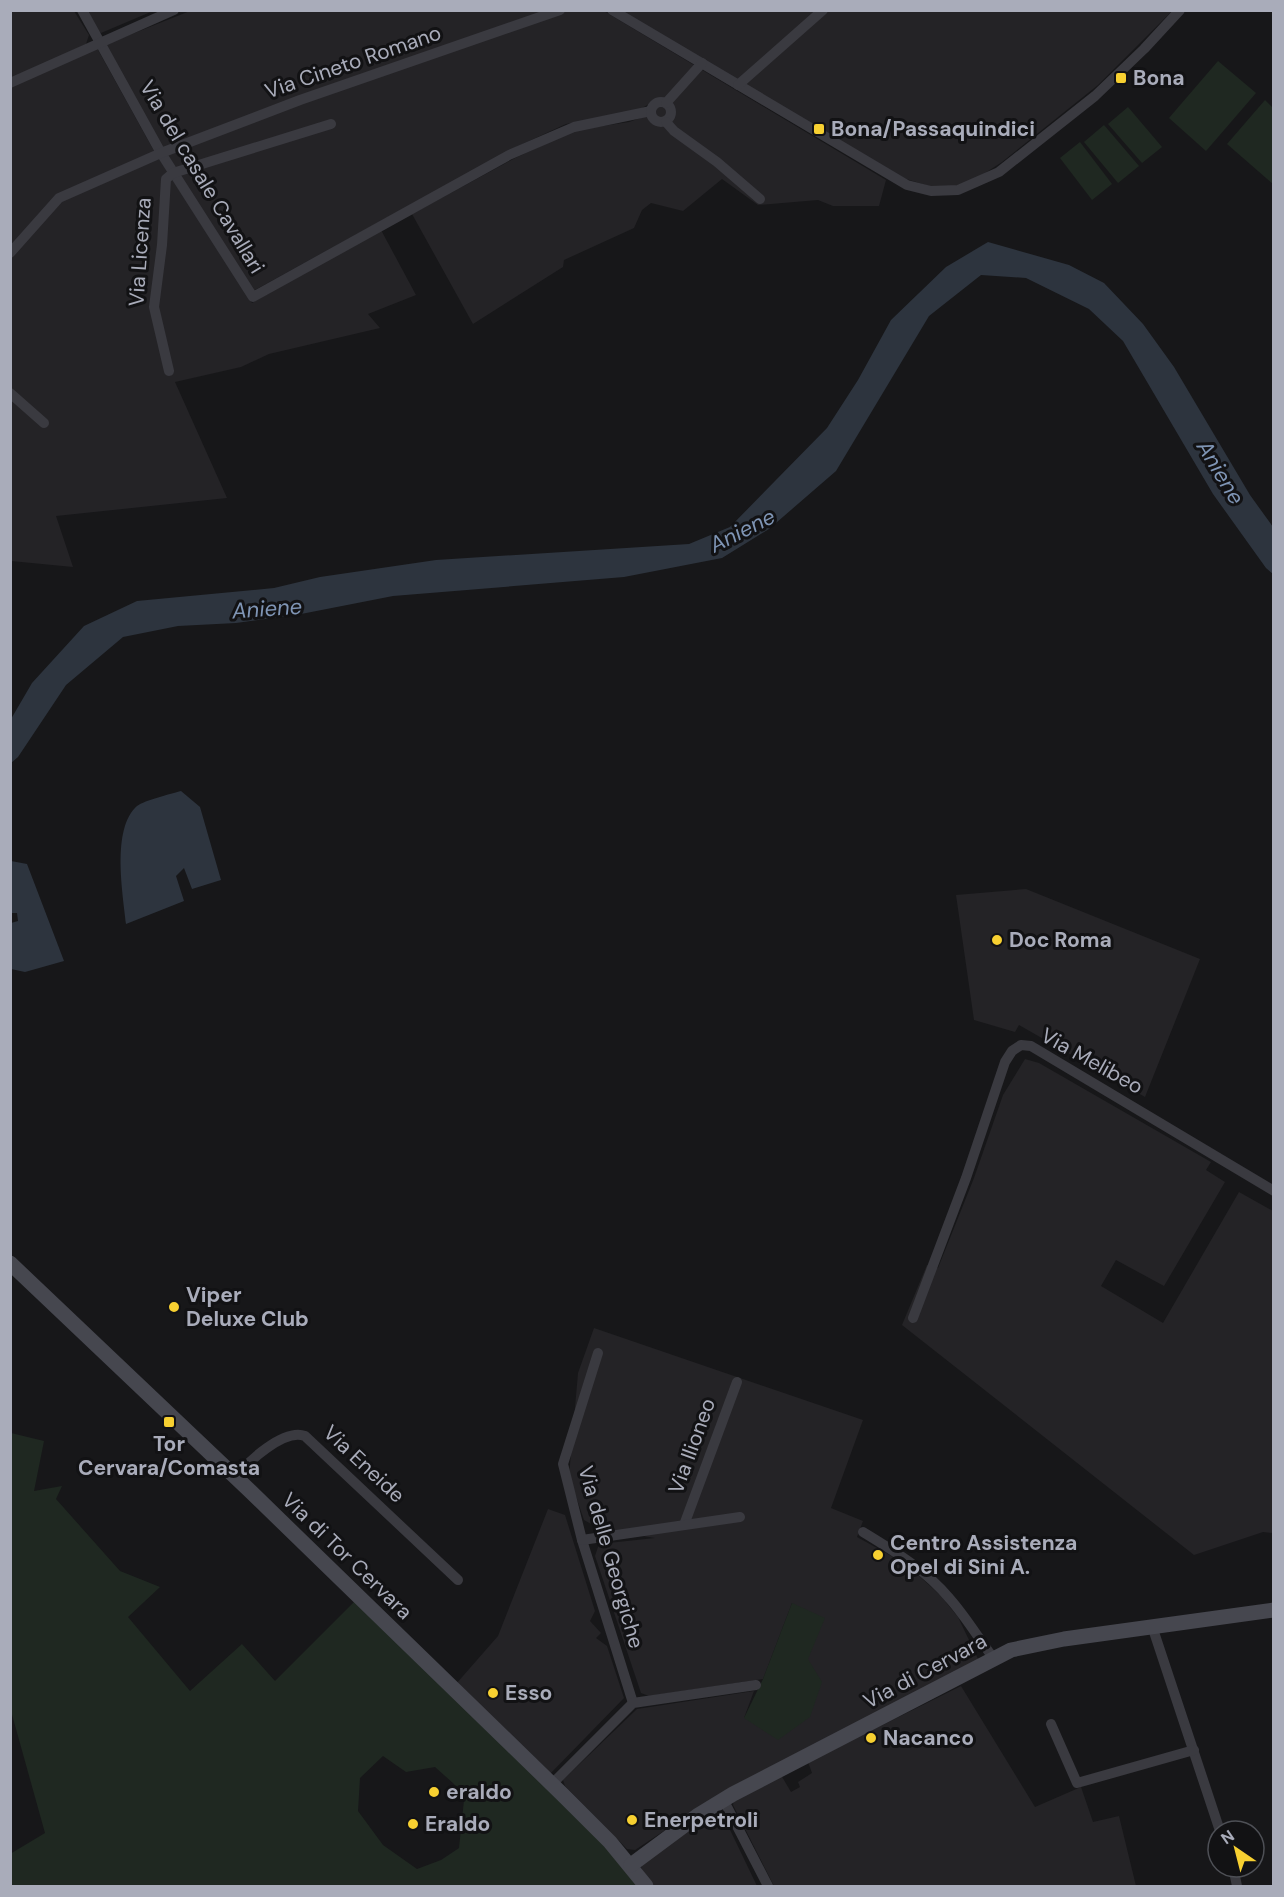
<svg xmlns="http://www.w3.org/2000/svg" width="1284" height="1897" viewBox="0 0 1284 1897" font-family="'DM Sans',sans-serif">
  <style>
    .built { fill: #242326 }
    .green { fill: #1f2821; fill-rule: evenodd }
    .water { fill: #2d343e }
    .lines { fill: none; stroke-linecap: round; stroke-linejoin: round }
    .street { stroke: #3a3a40; stroke-width: 10 }
    .secondary { stroke: #46474f; stroke-width: 15 }
    .poi-dot { fill: #f7d031; stroke: #121214; stroke-width: 2 }
    .labels { text-anchor: middle; stroke-width: 6; stroke-linejoin: round; paint-order: stroke }
    .street-label { font-size: 21px; fill: #a9acba; stroke: #121214 }
    .poi-label { font-size: 21px; font-weight: bold; fill: #a9acba; stroke: #121214; text-anchor: start }
    .water-label { font-size: 22px; font-style: italic; fill: #7f95b5; stroke: #121214 }
  </style>
  <rect width="100%" height="100%" fill="#171719"/>
  <g class="built">
    <polygon points="10,11 74,11 89,35 86,44 11,80"/>
    <polygon points="86,11 153,11 101,33 96,31"/>
    <polygon points="190,11 604,11 886,180 879,206 833,206 818,200 758,205 722,179 683,211 651,203 642,210 634,228 564,260 563,267 473,324 412,214 515,158 576,130 629,122 646,116 649,104 637,111 566,124 516,147 253,291 163,148 104,45"/>
    <polygon points="620,11 1172,11 1098,85 1002,162 976,179 955,186 929,186 906,179"/>
    <polygon points="97,48 153,149 252,303 381,230 416,295 368,314 380,328 269,354 241,367 175,382 227,498 56,516 73,567 11,561 10,87"/>
    <polygon points="1026,889 1200,959 1145,1097 1019,1025 1015,1032 974,1020 956,895"/>
    <polygon points="1025,1059 1039,1063 1211,1162 1206,1170 1225,1182 1164,1286 1116,1260 1101,1286 1163,1323 1239,1192 1273,1211 1273,1533 1263,1532 1194,1555 902,1325 927,1265 938,1268 974,1178 1003,1095"/>
    <polygon points="594,1328 863,1420 831,1508 863,1521 857,1537 906,1564 940,1595 958,1617 979,1661 723,1792 635,1850 627,1849 565,1786 563,1780 637,1709 754,1691 744,1718 808,1660 792,1603 763,1679 649,1696 641,1693 595,1556 599,1544 655,1538 600,1529 584,1520 569,1476 578,1373"/>
    <polygon points="548,1509 565,1515 595,1611 590,1621 601,1633 596,1638 607,1646 624,1698 550,1774 456,1684 498,1636"/>
    <polygon points="961,1686 1035,1807 1081,1787 1093,1822 1119,1816 1136,1886 774,1886 733,1805 734,1798 781,1775 791,1792 800,1787 798,1782 812,1773 808,1762"/>
    <polygon points="720,1809 757,1886 653,1886 641,1868 642,1864"/>
  </g>
  <g class="green">
    <polygon points="1218,61 1256,93 1206,151 1169,118"/>
    <polygon points="1265,100 1273,108 1273,184 1227,144"/>
    <polygon points="1128,107 1162,147 1142,163 1108,124"/>
    <polygon points="1104,125 1139,166 1118,183 1084,142"/>
    <polygon points="1080,142 1112,184 1092,200 1060,158"/>
    <path d="M11,1433L44,1441L34,1491L62,1486L56,1499L120,1571L160,1587L128,1617L190,1691L242,1644L275,1681L356,1600L589,1826L640,1886H11L10,1854L45,1833L11,1711ZM383,1756L406,1772L435,1767L454,1784L464,1800L459,1848L441,1860L417,1869L383,1845L358,1811L360,1778Z"/>
    <polygon points="792,1603 825,1618 808,1659 822,1682 810,1717 778,1740 744,1718 763,1679"/>
  </g>
  <g class="water">
    <polygon points="988,242 1069,265 1104,283 1143,324 1174,367 1250,495 1273,527 1273,574 1266,568 1213,494 1123,341 1089,309 1026,278 981,275 929,316 836,471 769,529 722,558 624,577 393,596 296,615 236,623 178,626 123,637 66,685 18,757 11,763 11,719 32,683 84,626 137,601 274,588 320,577 436,560 689,544 730,527 827,428 858,380 891,320 946,267"/>
    <path d="M181,791L200,807L221,880L192,889L184,868L176,876L184,901L126,924C123,894 111,829 137,806C145,800 171,794 181,791Z"/>
    <polygon points="11,861 27,864 64,961 25,972 11,969 11,923 18,921 17,913 11,913"/>
  </g>
  <g class="lines">
    <g class="street">
      <polyline points="82,10 161,153 253,297 509,155 574,127 651,111"/>
      <polyline points="612,10 907,185 931,191 958,190 999,172 1095,96 1144,49 1180,10"/>
      <polyline points="10,83 174,10"/>
      <polyline points="738,85 823,10"/>
      <circle cx="661" cy="112" r="10"/>
      <polyline points="666,103 702,63"/>
      <polyline points="666,122 674,131 717,162 760,199"/>
      <polyline points="10,253 59,198 161,153 300,100 560,10"/>
      <polyline points="169,371 154,307 162,245 166,179 173,173 331,124"/>
      <polyline points="10,393 44,423"/>
      <polyline points="913,1318 966,1178 1005,1062 1012,1051 1021,1045 1031,1046 1274,1191"/>
      <polyline points="598,1353 563,1464 582,1540 633,1703"/>
      <path d="M235,1477C248,1462 284,1428 305,1436L458,1580"/>
      <polyline points="684,1525 737,1382"/>
      <path d="M863,1532C894,1551 926,1570 950,1599C966,1617 979,1639 994,1659"/>
      <polyline points="582,1540 740,1517"/>
      <polyline points="1153,1629 1220,1831"/>
      <polyline points="1051,1724 1077,1783 1194,1750"/>
      <polyline points="552,1784 633,1703 756,1685"/>
      <polyline points="723,1799 768,1886"/>
      <polyline points="1233,1867 1237,1886"/>
    </g>
    <g class="secondary">
      <polyline points="10,1263 248,1489 563,1795 610,1842 646,1886"/>
      <polyline points="631,1865 697,1816 733,1794 1011,1650 1064,1639 1274,1610"/>
    </g>
  </g>
  <g class="poi-dot">
    <rect x="1115" y="72" width="12" height="12" rx="3"/>
    <rect x="813" y="123" width="12" height="12" rx="3"/>
    <circle cx="997" cy="940" r="6"/>
    <circle cx="174" cy="1307" r="6"/>
    <rect x="163" y="1416" width="12" height="12" rx="3"/>
    <circle cx="878" cy="1555" r="6"/>
    <circle cx="493" cy="1693" r="6"/>
    <circle cx="871" cy="1738" r="6"/>
    <circle cx="434" cy="1792" r="6"/>
    <circle cx="632" cy="1820" r="6"/>
    <circle cx="413" cy="1824" r="6"/>
  </g>
  <g class="labels">
    <g class="street-label">
      <text transform="translate(353 62) rotate(-19)" y="7">Via Cineto Romano</text>
      <text transform="translate(202 177) rotate(59)" y="7">Via del casale Cavallari</text>
      <text transform="translate(140 252) rotate(-86)" y="7">Via Licenza</text>
      <text transform="translate(1092 1061) rotate(29)" y="7">Via Melibeo</text>
      <text transform="translate(692 1446) rotate(-70)" y="7">Via Ilioneo</text>
      <text transform="translate(364 1464) rotate(43)" y="7">Via Eneide</text>
      <text transform="translate(347 1556) rotate(44)" y="7">Via di Tor Cervara</text>
      <text transform="translate(611 1557) rotate(74)" y="7">Via delle Georgiche</text>
      <text transform="translate(925 1671) rotate(-28)" y="7">Via di Cervara</text>
    </g>
    <g class="poi-label">
      <text x="1133" y="85">Bona</text>
      <text x="831" y="136">Bona/Passaquindici</text>
      <text x="1009" y="947">Doc Roma</text>
      <text x="186" y="1302">Viper<tspan x="186" dy="24">Deluxe Club</tspan></text>
      <text x="169" y="1451" text-anchor="middle">Tor<tspan x="169" dy="24">Cervara/Comasta</tspan></text>
      <text x="890" y="1550">Centro Assistenza<tspan x="890" dy="24">Opel di Sini A.</tspan></text>
      <text x="505" y="1700">Esso</text>
      <text x="883" y="1745">Nacanco</text>
      <text x="446" y="1799">eraldo</text>
      <text x="644" y="1827">Enerpetroli</text>
      <text x="425" y="1831">Eraldo</text>
    </g>
    <g class="water-label">
      <text transform="translate(1221 472) rotate(59)" y="8">Aniene</text>
      <text transform="translate(742 530) rotate(-27)" y="8">Aniene</text>
      <text transform="translate(267 608) rotate(-4)" y="8">Aniene</text>
    </g>
  </g>
  <rect width="1284" height="1897" fill="none" stroke="#a9acba" stroke-width="24"/>
  <g transform="translate(1236 1849) rotate(325)"><circle r="28" fill="#121214" stroke="#4e5056" stroke-width="1.5"/>
  <path d="M0-4.5L10 22L0 15L-10 22Z" fill="#f7d031"/>
  <text y="-9" font-size="16" font-weight="bold" text-anchor="middle" fill="#a9acba">N</text>
  </g>
</svg>
